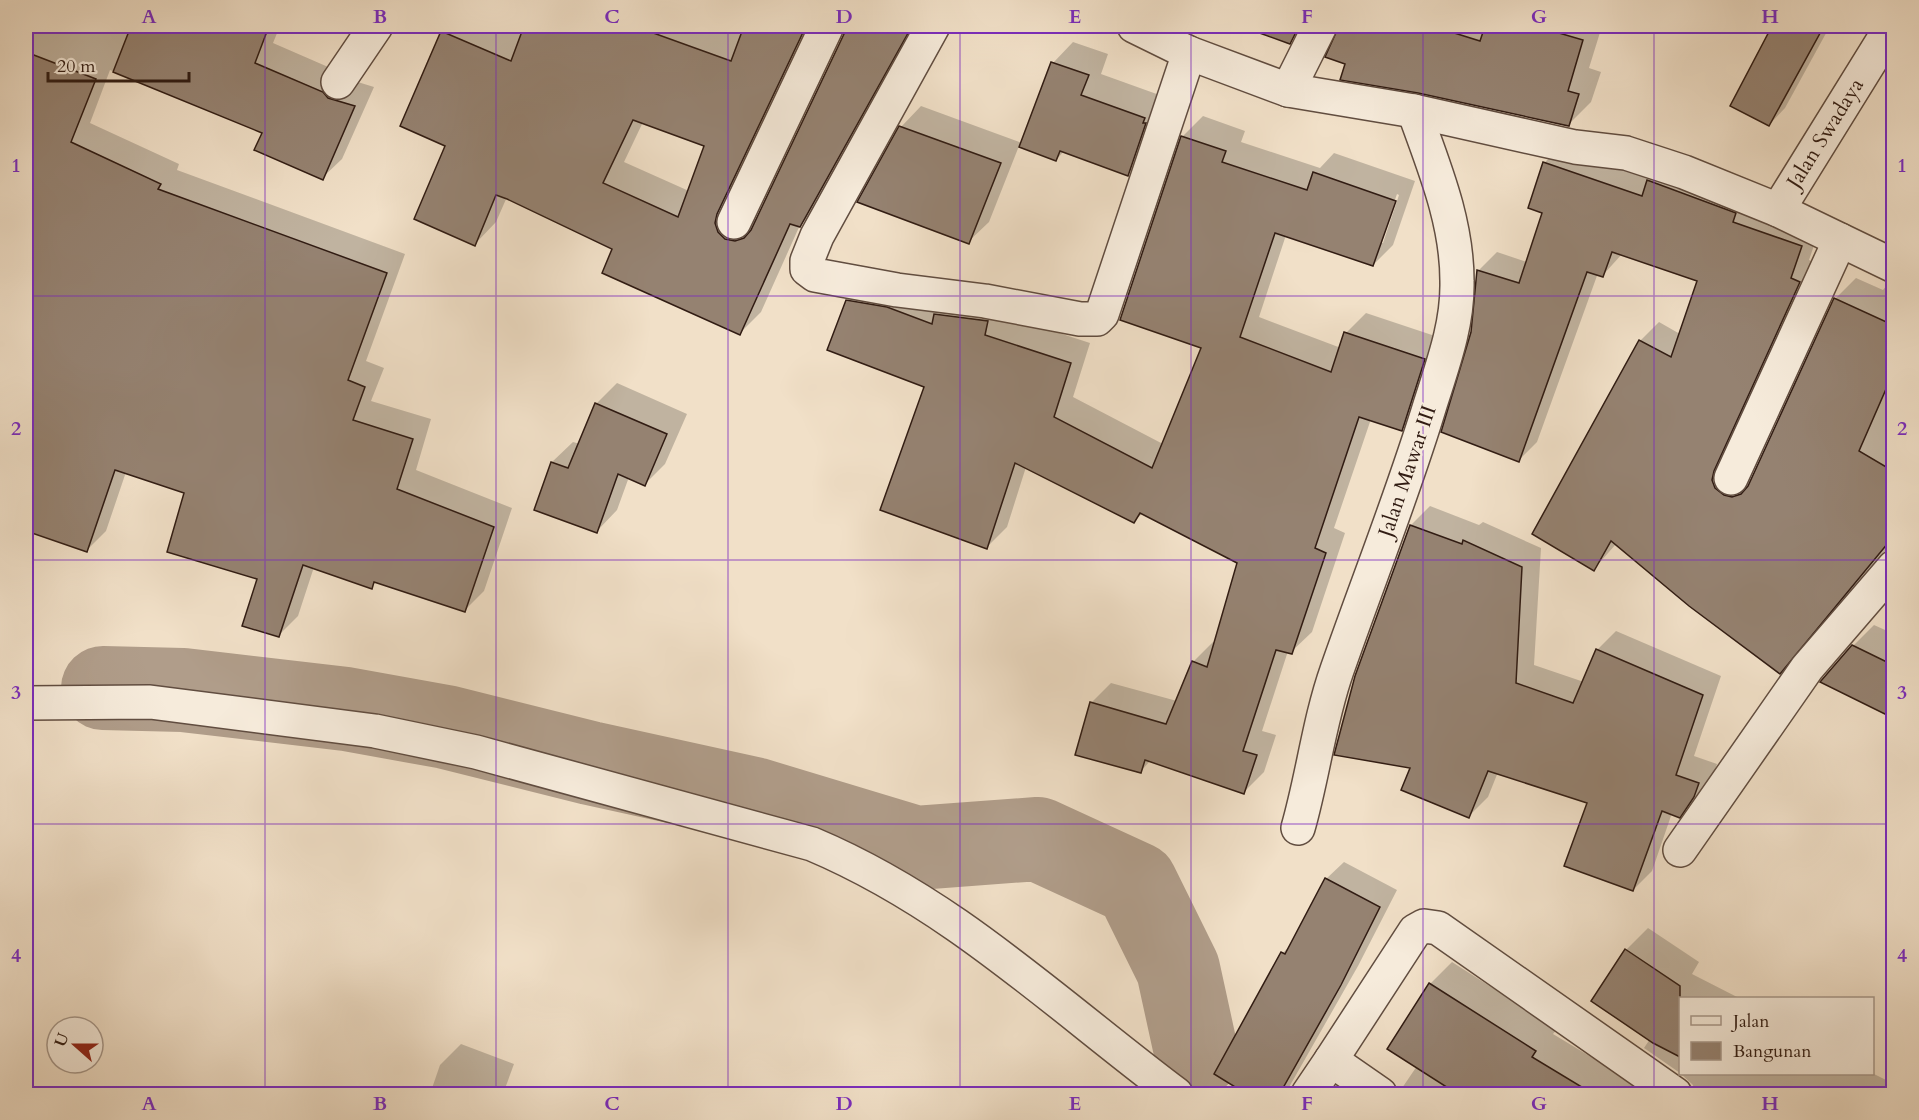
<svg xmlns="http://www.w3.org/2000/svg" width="1919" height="1120" viewBox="0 0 1919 1120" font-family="Cardo,serif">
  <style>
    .shadow { fill: #0003; fill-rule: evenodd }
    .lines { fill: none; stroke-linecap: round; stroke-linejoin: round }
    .river { stroke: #b09d8a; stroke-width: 84 }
    .building { fill: #958271; stroke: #311c13; stroke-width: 1.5; fill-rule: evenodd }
    .street-casing { stroke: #614d40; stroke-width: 36 }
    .street { stroke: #f6ebdb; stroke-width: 33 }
    .grid { fill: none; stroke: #7b2cbf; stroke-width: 1.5; stroke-opacity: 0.55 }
    .labels { text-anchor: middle; stroke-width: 4.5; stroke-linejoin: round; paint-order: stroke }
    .street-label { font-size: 21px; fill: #311c13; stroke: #f6ebdb }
    .neatline { fill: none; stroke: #7b2cbf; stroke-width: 2 }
    .grid-label { font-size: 20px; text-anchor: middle; font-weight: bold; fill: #7b2cbf }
  </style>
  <rect width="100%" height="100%" fill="#f1e0c8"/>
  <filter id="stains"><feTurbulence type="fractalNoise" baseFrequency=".00333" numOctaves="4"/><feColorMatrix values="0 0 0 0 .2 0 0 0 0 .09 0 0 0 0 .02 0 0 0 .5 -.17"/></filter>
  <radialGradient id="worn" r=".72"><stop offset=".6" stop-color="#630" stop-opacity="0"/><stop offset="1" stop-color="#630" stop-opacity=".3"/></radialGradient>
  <g class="shadow">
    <polygon points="26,26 280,26 273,43 342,73 348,79 374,87 342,159 322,178 264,132 110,70 90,123 179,164 177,170 405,254 366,361 384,368 371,401 431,419 416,470 512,508 484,591 464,611 377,581 371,587 314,567 298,616 278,636 259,578 186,492 126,472 106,531 87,550 26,531 26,263 33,245 26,241"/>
    <path d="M445,26H817L749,218L758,219L845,34L847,26H920L822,204L800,225L761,312L740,333L614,249L507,197L496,222L475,244L447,145L402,125ZM643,122L706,146L689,191L624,162Z"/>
    <polygon points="1242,26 1306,26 1290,42"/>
    <polygon points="1340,26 1602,26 1589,68 1601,72 1591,102 1568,125 1327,56"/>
    <polygon points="1772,26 1830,26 1785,108 1769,125 1732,105"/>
    <polygon points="1073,42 1108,54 1101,74 1165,97 1149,153 1128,174 1064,151 1056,160 1019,146 989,222 968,242 859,201 901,127 921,106 1022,143 1053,63"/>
    <path d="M1203,116L1245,131L1241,142L1320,168L1334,153L1415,181L1393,245L1373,265L1286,235L1259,317L1341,348L1346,333L1366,313L1444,339L1422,409L1402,429L1371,419L1334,528L1345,533L1312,632L1291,652L1288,651L1262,731L1276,735L1264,772L1244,792L1151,760L1141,771L1091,703L1111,683L1177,701L1193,662L1213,642L1215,643L1239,562L1143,513L1134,521L1026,467L1007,527L987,547L925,386L847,300L867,280L1004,315L1090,343L1073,397L1163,444L1203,347L1122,319L1183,136ZM1397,194L1399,195L1383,243H1380Z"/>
    <polygon points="1563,145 1820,228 1809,260 1818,264 1742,477 1751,479 1835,299 1856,278 1883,290 1894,276 1894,503 1834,476 1894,527 1894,541 1779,672 1616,544 1594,569 1640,341 1659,322 1680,334 1698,281 1622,254 1603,275 1598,273 1537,442 1519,460 1472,333 1479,270 1497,252 1527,262 1544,212 1544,163"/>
    <polygon points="617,383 687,414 665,464 645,484 629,477 617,510 597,531 552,462 573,442 580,444 596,404"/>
    <polygon points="1430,506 1479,525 1483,522 1541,548 1534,665 1584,682 1597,650 1616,631 1721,676 1694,756 1717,764 1713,776 1698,797 1679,816 1672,813 1652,871 1633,890 1589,802 1498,772 1488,797 1469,816 1412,767 1411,525"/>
    <polygon points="1874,625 1894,634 1894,707 1887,714 1853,646"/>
    <polygon points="1344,862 1397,890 1358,966 1288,1089 1282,1094 1251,1094 1283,953 1292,943 1326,879"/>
    <polygon points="1648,928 1699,962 1692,974 1739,998 1680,998 1680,1073 1644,1048 1650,1039 1626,950"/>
    <polygon points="1452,962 1557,1029 1553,1034 1626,1078 1694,1090 1693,1085 1681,1074 1872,1073 1894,1084 1894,1087 1890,1094 1398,1094 1417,1066 1389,1048 1430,984"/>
    <polygon points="461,1044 514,1064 503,1094 430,1094 440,1065"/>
  </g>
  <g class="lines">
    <polyline class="river" points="103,688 183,690 346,709 446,727 590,763 754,799 916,848 1038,839 1136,884 1178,969 1197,1056"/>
  </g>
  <g class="building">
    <polygon points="131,26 269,26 255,63 323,92 328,98 355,106 323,180 254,150 262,133 113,72"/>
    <path d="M524,26H634L731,61L744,26H806L717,214L715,223L718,232L725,239L735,241L744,238L751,230L844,34L846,26H912L800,227L790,224L740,335L602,273L612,249L507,199L496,195L475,246L414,219L445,146L400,126L441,31L511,61ZM633,120L704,146L678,217L603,183Z"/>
    <polygon points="1252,26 1299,26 1290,44 1251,30"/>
    <polygon points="1339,26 1432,26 1480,41 1485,26 1535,26 1583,40 1568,91 1579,94 1569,126 1418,93 1340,80 1345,64 1325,57"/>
    <polygon points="1772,26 1824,26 1769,126 1730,106"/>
    <polygon points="26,52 96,79 71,142 161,184 158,189 387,273 348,380 365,387 353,420 413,439 397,489 494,527 465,612 374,582 372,589 303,565 279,637 242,626 257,579 167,552 184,493 115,470 87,552 26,531"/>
    <polygon points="1051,62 1089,75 1081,95 1145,118 1143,123 1146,123 1128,176 1060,151 1056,161 1019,147"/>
    <polygon points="899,126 1001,163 969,244 857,202"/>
    <polygon points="1181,136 1226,151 1222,162 1307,190 1313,172 1396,201 1373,266 1275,233 1240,337 1331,372 1344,332 1425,359 1402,431 1359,417 1315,548 1326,553 1292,654 1276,650 1243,751 1257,755 1244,794 1145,760 1141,773 1075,755 1090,702 1166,724 1192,661 1207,667 1237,563 1140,513 1134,523 1015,463 987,549 880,510 924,387 827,350 846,300 887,307 932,324 934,314 988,321 985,335 1071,363 1054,417 1152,468 1201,348 1120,320"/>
    <polygon points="1543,162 1642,196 1647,180 1736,213 1733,222 1802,246 1791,278 1800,282 1714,471 1712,480 1715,488 1724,495 1732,497 1741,494 1748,486 1834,298 1893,325 1893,373 1859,451 1893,471 1893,537 1780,674 1689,606 1611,541 1594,571 1532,534 1639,340 1671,357 1697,281 1612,252 1603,277 1587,272 1519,462 1441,432 1471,332 1477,270 1519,283 1542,213 1528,208"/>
    <polygon points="595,403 667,434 645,486 618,474 597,533 534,510 551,462 568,468"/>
    <polygon points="1410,525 1462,544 1463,540 1522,567 1516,683 1573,703 1596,649 1703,695 1676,775 1699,783 1694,797 1680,818 1662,811 1633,891 1564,866 1587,803 1488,771 1469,818 1401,790 1410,768 1334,755 1355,676"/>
    <polygon points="1852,645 1893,665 1893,718 1820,682"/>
    <polygon points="1325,878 1380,907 1341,985 1279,1095 1248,1095 1214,1074 1281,952 1285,954"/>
    <polygon points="1625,949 1680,986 1680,1057 1653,1043 1591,1001"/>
    <polygon points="1429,983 1536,1051 1532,1057 1595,1095 1459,1095 1387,1049"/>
  </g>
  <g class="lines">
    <defs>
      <g id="street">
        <polyline points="933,26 817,236 807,261 807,269 815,275 897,290 985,301 1080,319 1097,319 1102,314 1189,53"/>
        <polyline points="1134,26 1189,53 1288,90 1414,111 1575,147 1626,153 1684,172 1778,210 1894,266"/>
        <polyline points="338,82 376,26"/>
        <polyline points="1288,90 1320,26"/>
        <polyline points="1778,210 1892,26"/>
        <polyline points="734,222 827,26"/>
        <polyline points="1731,478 1840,240"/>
        <path d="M26,703L150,702L375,731L476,752L812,844C952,903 1056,1004 1176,1094"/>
        <path d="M1298,828C1313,776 1319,721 1337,670C1368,581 1403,494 1430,405C1443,364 1458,324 1457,281C1457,221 1434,167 1414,111"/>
        <polyline points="1680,850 1807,668 1894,567"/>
        <polyline points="1308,1094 1331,1060"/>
        <polyline points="1380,1094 1331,1060 1415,931 1424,926 1438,928 1675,1094"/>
      </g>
    </defs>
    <use href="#street" class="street-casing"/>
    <use href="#street" class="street"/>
  </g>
  <path class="grid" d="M265,26V1094M496,26V1094M728,26V1094M960,26V1094M1191,26V1094M1423,26V1094M1654,26V1094M26,296H1894M26,560H1894M26,824H1894"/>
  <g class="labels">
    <g class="street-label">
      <text transform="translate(1825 133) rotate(-58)" y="7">Jalan Swadaya</text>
      <text transform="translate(1407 471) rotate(-71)" y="7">Jalan Mawar III</text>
    </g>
  </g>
  <rect width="1919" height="1120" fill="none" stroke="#f1e0c8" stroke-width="66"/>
  <rect x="1679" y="997" width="195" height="78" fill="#f6ebdb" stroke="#a7988b" stroke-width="1.5"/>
  <rect x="1691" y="1016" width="30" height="9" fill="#f6ebdb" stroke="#a7988b" stroke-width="1.5"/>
  <text x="1733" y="1027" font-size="18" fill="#311c13">Jalan</text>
  <rect x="1691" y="1042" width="30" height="18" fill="#958271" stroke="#a7988b" stroke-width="1.5"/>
  <text x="1733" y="1057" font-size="18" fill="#311c13">Bangunan</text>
  <g transform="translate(75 1045) rotate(291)"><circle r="28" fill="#f6ebdb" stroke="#a7988b" stroke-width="1.5"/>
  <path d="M0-4.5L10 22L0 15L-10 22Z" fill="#8f2418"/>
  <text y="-9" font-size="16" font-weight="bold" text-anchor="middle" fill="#311c13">U</text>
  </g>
  <path d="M48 72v9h141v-9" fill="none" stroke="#311c13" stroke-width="3"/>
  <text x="57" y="72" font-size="18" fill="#311c13" stroke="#f6ebdb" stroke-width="4.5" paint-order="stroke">20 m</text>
  <rect x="33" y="33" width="1853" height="1054" class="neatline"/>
  <g class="grid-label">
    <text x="149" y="23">A</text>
    <text x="380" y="23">B</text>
    <text x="612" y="23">C</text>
    <text x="844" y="23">D</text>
    <text x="1075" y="23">E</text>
    <text x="1307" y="23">F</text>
    <text x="1539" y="23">G</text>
    <text x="1770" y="23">H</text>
    <text x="16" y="172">1</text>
    <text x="1902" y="172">1</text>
    <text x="16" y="435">2</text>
    <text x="1902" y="435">2</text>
    <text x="16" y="699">3</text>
    <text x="1902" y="699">3</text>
    <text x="16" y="962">4</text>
    <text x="1902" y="962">4</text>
    <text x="149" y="1110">A</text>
    <text x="380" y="1110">B</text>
    <text x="612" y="1110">C</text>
    <text x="844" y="1110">D</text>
    <text x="1075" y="1110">E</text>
    <text x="1307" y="1110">F</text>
    <text x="1539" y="1110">G</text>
    <text x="1770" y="1110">H</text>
  </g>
  <rect width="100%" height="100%" filter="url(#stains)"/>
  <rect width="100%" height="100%" fill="url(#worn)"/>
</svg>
